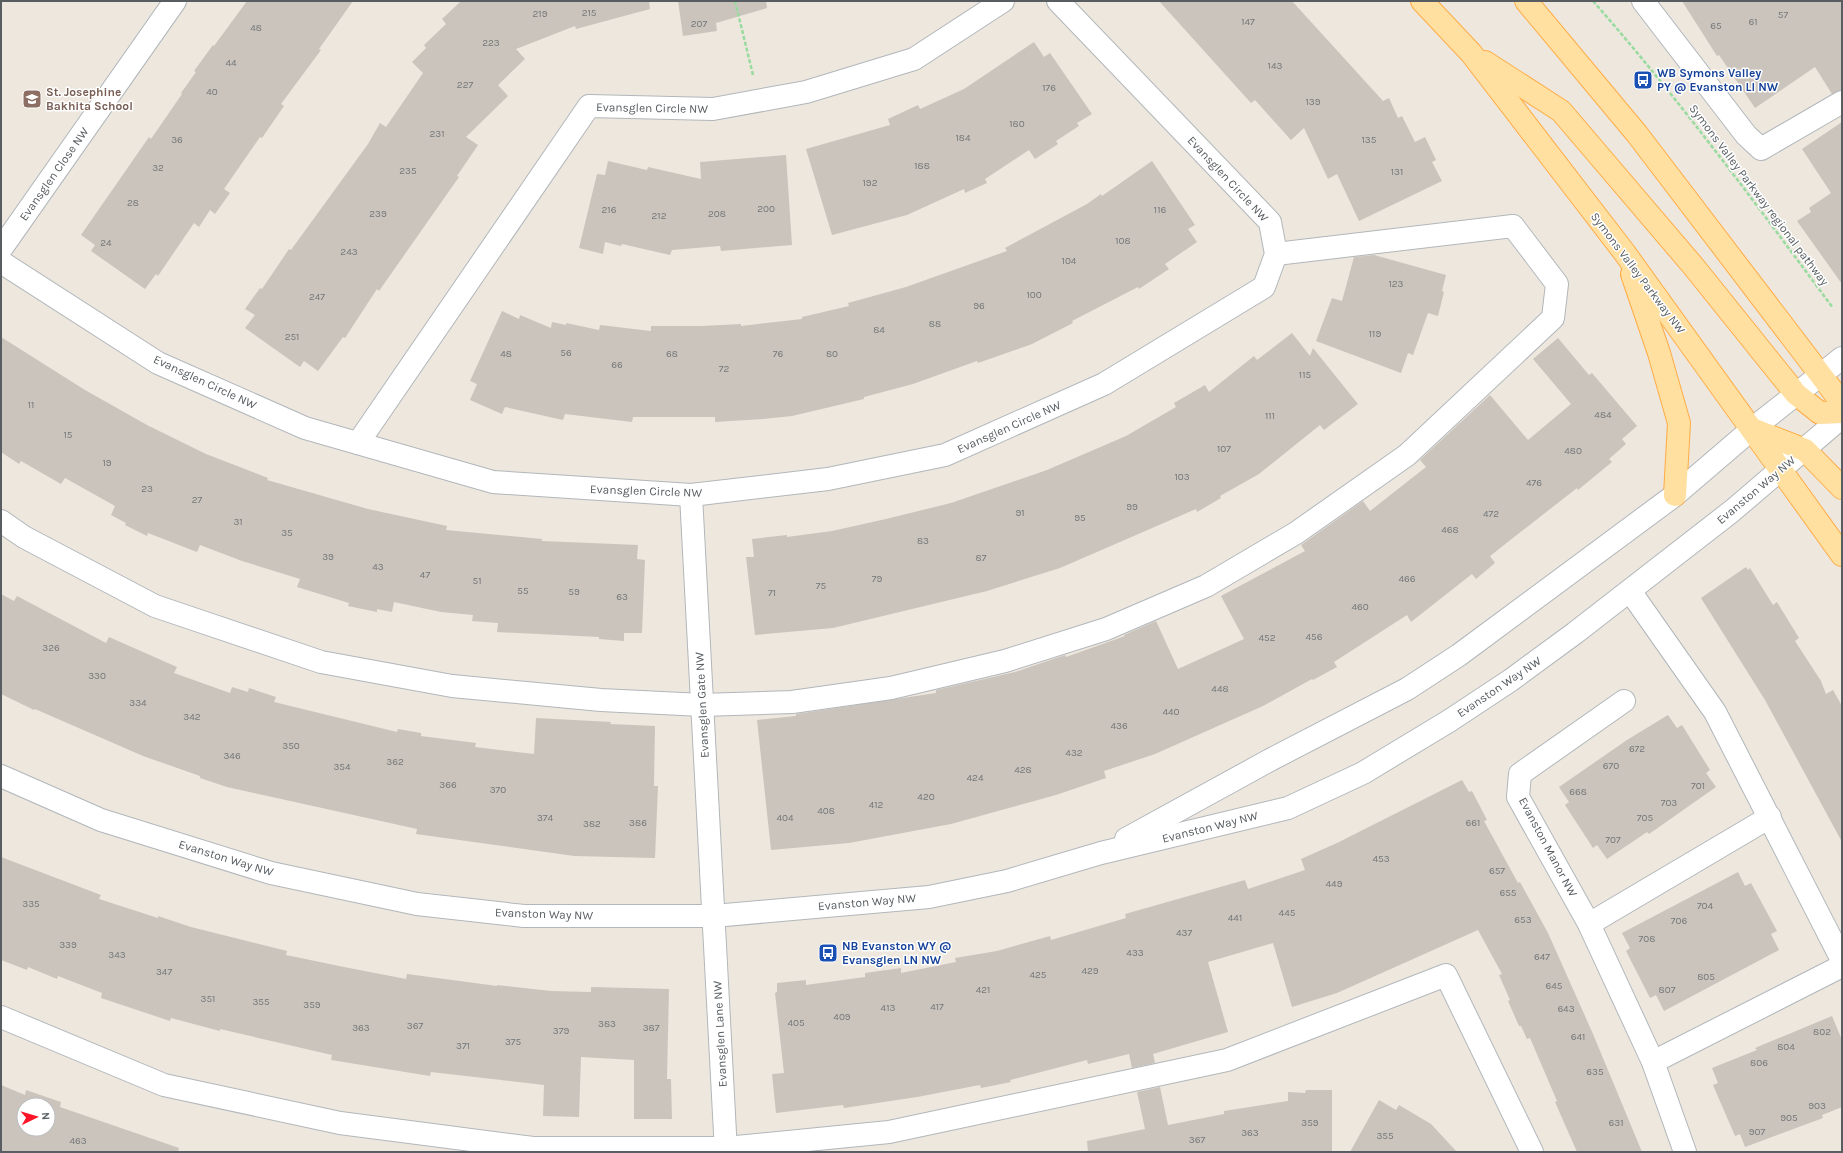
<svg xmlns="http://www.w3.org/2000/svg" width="1843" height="1153" viewBox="0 0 1843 1153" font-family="Karla,sans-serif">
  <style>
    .building { fill: #cac4bd; fill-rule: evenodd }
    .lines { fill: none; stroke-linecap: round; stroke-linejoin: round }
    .minor-casing { stroke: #b2b7bb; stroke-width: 24 }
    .major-casing { stroke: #ffac45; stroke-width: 24 }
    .path { stroke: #98db9f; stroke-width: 2.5; stroke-dasharray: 4 2; stroke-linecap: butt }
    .minor { stroke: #fff; stroke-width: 22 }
    .major { stroke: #ffe0a1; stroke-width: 22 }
    .labels { text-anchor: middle; stroke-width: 3; stroke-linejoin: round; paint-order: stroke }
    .number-label { font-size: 10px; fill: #747778 }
    .transit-label { font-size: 12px; font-weight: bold; fill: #164399; stroke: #fff; text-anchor: start }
    .education-label { font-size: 12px; font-weight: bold; fill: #785e54; stroke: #fff; text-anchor: start }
    .street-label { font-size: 12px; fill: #575d61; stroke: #fff }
  </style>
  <rect width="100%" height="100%" fill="#ede7de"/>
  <g class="building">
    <polygon points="247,1 353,1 319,49 321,50 281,104 284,106 262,138 260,137 224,189 230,193 215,214 210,210 199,227 194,223 158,276 156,274 145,289 91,251 95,245 81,235 149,137 151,139 182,94 181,93 196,72 194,71 213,45 214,46"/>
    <polygon points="461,1 649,1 650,9 576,29 575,26 516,49 525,59 498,85 508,96 466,137 478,145 457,176 459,177 379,291 377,289 345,338 343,337 318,371 304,361 300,367 245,328 255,315 245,309 260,288 262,289 289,249 291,250 368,144 380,123 386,127 423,73 412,62 426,48 424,45 446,24 442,19"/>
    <polygon points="678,1 766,1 767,8 716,23 717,31 683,36"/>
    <polygon points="1159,1 1292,1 1383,101 1389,98 1398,118 1402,116 1415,142 1425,137 1436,160 1432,162 1442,181 1359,221 1337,174 1328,179 1304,128 1291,140 1255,100 1251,103"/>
    <polygon points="1682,1 1842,1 1842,90 1832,94 1815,67 1755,108 1719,55 1717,56"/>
    <polygon points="1034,42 1044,57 1050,53 1092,114 1077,123 1079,126 1056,141 1058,144 1035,159 1029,150 985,179 987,183 965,193 964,189 907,215 832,235 806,149 890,125 888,119 918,105 920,109 964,89"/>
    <polygon points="1842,122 1842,284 1797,221 1811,212 1809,208 1831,193 1802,149"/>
    <polygon points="786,155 792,245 721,251 720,246 672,250 670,255 622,244 621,246 605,242 603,254 579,248 597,174 605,175 608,161 647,170 648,167 701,179 700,162"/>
    <polygon points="1152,161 1195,225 1188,229 1197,242 1165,264 1169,269 1139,289 1138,287 1072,321 1073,323 1032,344 978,363 977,361 913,384 864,397 864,399 792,416 763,419 715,422 715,417 633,417 632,422 565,414 563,420 505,407 502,414 470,400 477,384 470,381 502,311 519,319 520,315 551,328 552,322 566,325 566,323 599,330 600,325 651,331 651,326 701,326 741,324 741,326 802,319 802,317 849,306 848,303 906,287 1007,251 1005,248 1087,204 1101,194 1102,196"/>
    <polygon points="1374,255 1446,275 1442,291 1444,292 1438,316 1428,313 1413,355 1408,353 1401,373 1316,341 1332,298 1342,301 1354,257"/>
    <polygon points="1292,333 1310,356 1313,348 1358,404 1324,430 1320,425 1259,474 1220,496 1221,498 1197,512 1196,509 1060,568 987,591 833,628 755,635 746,557 754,557 752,539 787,535 787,537 832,531 886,519 951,503 1047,470 1126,436 1176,407 1174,403 1205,385 1209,392 1254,356 1257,360"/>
    <polygon points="1,337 85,390 147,425 206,454 268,478 267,480 368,509 447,526 446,530 542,539 542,541 638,545 637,559 645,560 642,633 624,633 624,641 599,639 599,637 497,632 498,623 472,621 473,615 441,612 394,602 392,612 377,609 377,612 348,606 349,603 297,587 300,579 242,561 200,545 197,552 148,533 147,536 125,525 126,523 111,515 115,506 65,478 61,484 21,461 19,464 1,452"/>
    <polygon points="1558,338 1589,375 1592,373 1637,426 1622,439 1626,444 1609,459 1612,462 1578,490 1577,488 1490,556 1495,563 1476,579 1472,574 1411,622 1407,615 1334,662 1337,667 1313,680 1312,679 1263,706 1155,754 1104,771 1106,778 1056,795 951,824 849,843 771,850 757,720 796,716 796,714 936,693 936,690 1015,672 1065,655 1066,657 1125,636 1124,635 1156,621 1178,669 1244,639 1221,596 1305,551 1301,545 1363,501 1370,511 1426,467 1420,460 1490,395 1528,440 1571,404 1533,359"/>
    <polygon points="1746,567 1748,570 1750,568 1773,605 1777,602 1799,638 1795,641 1821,681 1826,694 1833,690 1842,706 1842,842 1765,700 1701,598"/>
    <polygon points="1,594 14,601 17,596 106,643 109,637 177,667 174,673 230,693 232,687 248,692 249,688 276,697 274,702 397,732 398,729 421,733 421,736 476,743 475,747 534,754 536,718 611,722 610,724 655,726 654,786 658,786 655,858 574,856 416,834 417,829 227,787 200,778 200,776 143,756 35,709 34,710 1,694"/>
    <polygon points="1668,715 1677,728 1682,725 1710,770 1706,773 1716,787 1649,834 1647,832 1607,859 1597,845 1593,848 1565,805 1569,802 1559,787 1627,740"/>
    <polygon points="1462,780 1469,792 1472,791 1487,820 1484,821 1518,883 1520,882 1548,933 1593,1034 1642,1152 1577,1152 1555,1102 1557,1101 1530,1038 1527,1039 1521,1026 1519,1026 1508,1001 1510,1000 1499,975 1502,974 1478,930 1337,993 1292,1007 1273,943 1208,962 1228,1032 1153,1054 1155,1063 1132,1068 1129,1054 1088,1064 1087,1060 1010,1080 1011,1082 981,1088 980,1085 917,1097 844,1108 843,1105 776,1113 772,1074 784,1073 775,993 777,992 777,983 806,980 806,985 865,977 865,973 901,968 901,973 956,962 955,958 997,951 1050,936 1051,940 1126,918 1125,914 1245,880 1248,889 1305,870 1301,859 1337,843"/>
    <polygon points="1,857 101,895 99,899 158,918 158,916 191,927 287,951 286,955 344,967 406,979 407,974 497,986 497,985 551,991 591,992 591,987 669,989 667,1079 671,1079 672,1119 634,1119 634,1060 581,1057 579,1117 543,1116 544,1085 431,1072 430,1076 331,1060 332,1055 220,1029 220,1031 171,1018 170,1021 101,998 102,993 58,976 57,979 28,967 27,970 1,960"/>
    <polygon points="1738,872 1745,886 1751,883 1777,931 1771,934 1779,950 1664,1011 1656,995 1650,998 1626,951 1630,948 1622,933"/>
    <polygon points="1832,1016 1842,1040 1842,1107 1822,1115 1823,1118 1745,1147 1740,1134 1735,1136 1713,1085 1718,1083 1712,1068 1757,1050 1755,1048"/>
    <path d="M1,1085L25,1095L26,1090L61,1102L60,1107L179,1148L178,1152H1ZM24,1105H48V1129H24Z"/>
    <polygon points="1160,1087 1168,1125 1224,1114 1224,1111 1288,1101 1288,1092 1305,1093 1306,1090 1332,1090 1332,1152 1088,1152 1087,1141 1145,1129 1137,1092"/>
    <polygon points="1379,1100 1396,1110 1399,1105 1431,1124 1457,1152 1350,1152"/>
  </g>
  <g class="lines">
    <defs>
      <g id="minor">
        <polyline points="1643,1 1746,135 1761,149 1842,102"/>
        <polyline points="1,249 175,1"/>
        <polyline points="1,262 158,363 305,428 493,482 691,495 828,479 945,455 1104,384 1264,287 1276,254 1270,222 1058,1"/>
        <polyline points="358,443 589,106 713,109 806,92 914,59 1003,1"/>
        <polyline points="691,495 726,1152"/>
        <polyline points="1,521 24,537 155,606 321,662 452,686 601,700 702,705 792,702 891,688 1005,661 1106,629 1206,586 1296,533 1407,455 1553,318 1557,284 1513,226 1276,254"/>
        <polyline points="1630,591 1715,712 1842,960"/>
        <polyline points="1624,701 1520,774 1518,797 1589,924 1653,1062 1685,1152"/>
        <polyline points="1,776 101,820 271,873 417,904 524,916 714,916 929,897 1007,881 1101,853 1288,808 1363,773 1449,721 1511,680 1575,633 1732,511 1842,417"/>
        <polyline points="1126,839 1270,760 1407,689 1459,655 1675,495 1752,429 1842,358"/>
        <polyline points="1589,924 1770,817"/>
        <polyline points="1,1017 164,1085 340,1123 533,1148 726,1148 889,1132 1227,1060 1446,975 1532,1152"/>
        <polyline points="1653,1062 1842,966"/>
      </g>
      <g id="major">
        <polyline points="1422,1 1471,53 1624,252 1842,555"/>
        <polyline points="1526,1 1637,134 1842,403"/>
        <polyline points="1485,62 1561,111 1694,267 1796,394 1820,413 1842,412"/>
        <polyline points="1632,274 1659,353 1679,423 1675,495"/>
        <polyline points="1752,429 1805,450 1842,488"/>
      </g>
    </defs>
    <use href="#minor" class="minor-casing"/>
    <use href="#major" class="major-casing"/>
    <g class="path">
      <polyline points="735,1 753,75"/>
      <path d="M1593,1C1679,99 1756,204 1833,308"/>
    </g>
    <use href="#minor" class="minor"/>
    <use href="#major" class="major"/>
  </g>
  <defs>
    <symbol id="bus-square" viewBox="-11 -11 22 22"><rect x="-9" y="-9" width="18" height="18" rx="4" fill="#1a4fb4" stroke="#fff"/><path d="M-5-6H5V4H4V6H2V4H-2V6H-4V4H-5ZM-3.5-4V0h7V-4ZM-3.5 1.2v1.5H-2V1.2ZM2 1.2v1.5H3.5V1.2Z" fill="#fff"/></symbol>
    <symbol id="school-square" viewBox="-11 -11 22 22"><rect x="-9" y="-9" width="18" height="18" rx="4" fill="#8d6e63" stroke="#fff"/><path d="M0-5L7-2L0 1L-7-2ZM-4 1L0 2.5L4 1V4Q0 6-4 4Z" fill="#fff"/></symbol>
  </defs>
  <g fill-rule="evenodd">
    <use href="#bus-square" x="1632" y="69" width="22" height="22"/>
    <use href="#school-square" x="21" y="88" width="22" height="22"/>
    <use href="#bus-square" x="817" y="942" width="22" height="22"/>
  </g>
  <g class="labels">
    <g class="number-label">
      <text x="589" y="16">215</text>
      <text x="540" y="17">219</text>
      <text x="1783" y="18">57</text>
      <text x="1248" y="25">147</text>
      <text x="1753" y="25">61</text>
      <text x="699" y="27">207</text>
      <text x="1716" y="29">65</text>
      <text x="256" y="31">48</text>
      <text x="491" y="46">223</text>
      <text x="231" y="66">44</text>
      <text x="1275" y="69">143</text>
      <text x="465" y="88">227</text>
      <text x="1049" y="91">176</text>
      <text x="212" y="95">40</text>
      <text x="1313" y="105">139</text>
      <text x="1017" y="127">180</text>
      <text x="437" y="137">231</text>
      <text x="963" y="141">184</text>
      <text x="177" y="143">36</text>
      <text x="1369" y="143">135</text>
      <text x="922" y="169">188</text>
      <text x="158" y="171">32</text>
      <text x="408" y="174">235</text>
      <text x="1397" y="175">131</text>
      <text x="870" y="186">192</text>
      <text x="133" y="206">28</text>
      <text x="766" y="212">200</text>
      <text x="609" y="213">216</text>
      <text x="1160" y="213">116</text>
      <text x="378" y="217">239</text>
      <text x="717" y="217">208</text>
      <text x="659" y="219">212</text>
      <text x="1123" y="244">108</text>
      <text x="106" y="246">24</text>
      <text x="349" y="255">243</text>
      <text x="1069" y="264">104</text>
      <text x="1396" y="287">123</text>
      <text x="1034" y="298">100</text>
      <text x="317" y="300">247</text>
      <text x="979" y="309">96</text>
      <text x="935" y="327">88</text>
      <text x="879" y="333">84</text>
      <text x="1375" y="337">119</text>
      <text x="292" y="340">251</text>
      <text x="566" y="356">56</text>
      <text x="506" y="357">48</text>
      <text x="672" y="357">68</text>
      <text x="778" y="357">76</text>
      <text x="832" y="357">80</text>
      <text x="617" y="368">66</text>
      <text x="724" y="372">72</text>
      <text x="1305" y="378">115</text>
      <text x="31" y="408">11</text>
      <text x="1603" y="418">484</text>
      <text x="1270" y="419">111</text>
      <text x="68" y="438">15</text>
      <text x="1224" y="452">107</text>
      <text x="1573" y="454">480</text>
      <text x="107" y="466">19</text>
      <text x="1182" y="480">103</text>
      <text x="1534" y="486">476</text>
      <text x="147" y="492">23</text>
      <text x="197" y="503">27</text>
      <text x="1132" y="510">99</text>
      <text x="1020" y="516">91</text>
      <text x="1491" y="517">472</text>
      <text x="1080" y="521">95</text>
      <text x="238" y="525">31</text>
      <text x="1450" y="533">468</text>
      <text x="287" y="536">35</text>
      <text x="923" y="544">83</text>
      <text x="328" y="560">39</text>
      <text x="981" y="561">87</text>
      <text x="378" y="570">43</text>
      <text x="425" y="578">47</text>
      <text x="877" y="582">79</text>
      <text x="1407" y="582">466</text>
      <text x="477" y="584">51</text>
      <text x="821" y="589">75</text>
      <text x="523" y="594">55</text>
      <text x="574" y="595">59</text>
      <text x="772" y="596">71</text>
      <text x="622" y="600">63</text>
      <text x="1360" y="610">460</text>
      <text x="1314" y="640">456</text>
      <text x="1267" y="641">452</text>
      <text x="51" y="651">326</text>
      <text x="97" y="679">330</text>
      <text x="1220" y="692">448</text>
      <text x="138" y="706">334</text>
      <text x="1171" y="715">440</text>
      <text x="192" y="720">342</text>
      <text x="1119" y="729">436</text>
      <text x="291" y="749">350</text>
      <text x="1637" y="752">672</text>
      <text x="1074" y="756">432</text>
      <text x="232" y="759">346</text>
      <text x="395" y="765">362</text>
      <text x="1611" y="769">670</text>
      <text x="342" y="770">354</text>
      <text x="1023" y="773">428</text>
      <text x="975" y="781">424</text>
      <text x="448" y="788">366</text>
      <text x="1698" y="789">701</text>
      <text x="498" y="793">370</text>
      <text x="1578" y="795">668</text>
      <text x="926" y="800">420</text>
      <text x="1669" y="806">703</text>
      <text x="876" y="808">412</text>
      <text x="826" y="814">408</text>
      <text x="545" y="821">374</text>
      <text x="785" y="821">404</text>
      <text x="1645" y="821">705</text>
      <text x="638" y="826">386</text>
      <text x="1473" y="826">661</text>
      <text x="592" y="827">382</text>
      <text x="1613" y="843">707</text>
      <text x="1381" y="862">453</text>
      <text x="1497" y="874">657</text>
      <text x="1334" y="887">449</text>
      <text x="1508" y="896">655</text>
      <text x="31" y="907">335</text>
      <text x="1705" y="909">704</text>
      <text x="1287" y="916">445</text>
      <text x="1235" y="921">441</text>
      <text x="1523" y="923">653</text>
      <text x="1679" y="924">706</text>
      <text x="1184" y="936">437</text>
      <text x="1647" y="942">708</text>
      <text x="68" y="948">339</text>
      <text x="1135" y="956">433</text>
      <text x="117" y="958">343</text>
      <text x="1542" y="960">647</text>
      <text x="1090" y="974">429</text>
      <text x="164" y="975">347</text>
      <text x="1038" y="978">425</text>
      <text x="1706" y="980">805</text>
      <text x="1554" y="989">645</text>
      <text x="983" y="993">421</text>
      <text x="1667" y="993">807</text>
      <text x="208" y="1002">351</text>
      <text x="261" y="1005">355</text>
      <text x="312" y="1008">359</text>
      <text x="937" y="1010">417</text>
      <text x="888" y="1011">413</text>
      <text x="1566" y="1012">643</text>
      <text x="842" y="1020">409</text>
      <text x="796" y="1026">405</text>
      <text x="607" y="1027">383</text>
      <text x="415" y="1029">367</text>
      <text x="361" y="1031">363</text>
      <text x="651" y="1031">387</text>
      <text x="561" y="1034">379</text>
      <text x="1822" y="1035">802</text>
      <text x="1578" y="1040">641</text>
      <text x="513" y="1045">375</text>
      <text x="463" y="1049">371</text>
      <text x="1786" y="1050">804</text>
      <text x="1759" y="1066">806</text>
      <text x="1595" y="1075">635</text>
      <text x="1817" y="1109">903</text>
      <text x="1789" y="1121">905</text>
      <text x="1310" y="1126">359</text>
      <text x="1616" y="1126">631</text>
      <text x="1757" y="1135">907</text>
      <text x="1250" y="1136">363</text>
      <text x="1385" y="1139">355</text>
      <text x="1197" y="1143">367</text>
      <text x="78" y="1144">463</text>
    </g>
    <g class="transit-label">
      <text x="1657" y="77">WB Symons Valley<tspan x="1657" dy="14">PY @ Evanston LI NW</tspan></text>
      <text x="842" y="950">NB Evanston WY @<tspan x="842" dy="14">Evansglen LN NW</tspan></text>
    </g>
    <g class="education-label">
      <text x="46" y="96">St. Josephine<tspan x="46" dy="14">Bakhita School</tspan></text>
    </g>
    <g class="street-label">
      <text transform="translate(652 108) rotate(1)" y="4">Evansglen Circle NW</text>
      <text transform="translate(54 174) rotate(-55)" y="4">Evansglen Close NW</text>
      <text transform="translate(1228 179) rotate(47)" y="4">Evansglen Circle NW</text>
      <text transform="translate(1759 195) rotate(53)" y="4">Symons Valley Parkway regional pathway</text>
      <text transform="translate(1638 273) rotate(53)" y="4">Symons Valley Parkway NW</text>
      <text transform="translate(205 382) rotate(25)" y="4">Evansglen Circle NW</text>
      <text transform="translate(1009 427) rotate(-24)" y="4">Evansglen Circle NW</text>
      <text transform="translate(1756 490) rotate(-40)" y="4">Evanston Way NW</text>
      <text transform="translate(646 491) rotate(2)" y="4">Evansglen Circle NW</text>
      <text transform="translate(1499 687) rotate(-34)" y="4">Evanston Way NW</text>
      <text transform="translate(702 705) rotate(-93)" y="4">Evansglen Gate NW</text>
      <text transform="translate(1210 827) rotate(-14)" y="4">Evanston Way NW</text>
      <text transform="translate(1548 847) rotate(62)" y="4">Evanston Manor NW</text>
      <text transform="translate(226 858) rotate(17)" y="4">Evanston Way NW</text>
      <text transform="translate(867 902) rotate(-5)" y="4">Evanston Way NW</text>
      <text transform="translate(544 914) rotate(2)" y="4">Evanston Way NW</text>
      <text transform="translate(720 1034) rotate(-93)" y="4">Evansglen Lane NW</text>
    </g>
  </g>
  <rect width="1843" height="1153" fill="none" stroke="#575d61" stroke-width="4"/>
  <g transform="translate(36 1117) rotate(85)"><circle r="19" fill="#ffffff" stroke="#bcbec0"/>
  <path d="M0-3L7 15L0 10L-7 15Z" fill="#fc1529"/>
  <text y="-6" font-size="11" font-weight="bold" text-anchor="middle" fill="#575d61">N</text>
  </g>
</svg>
